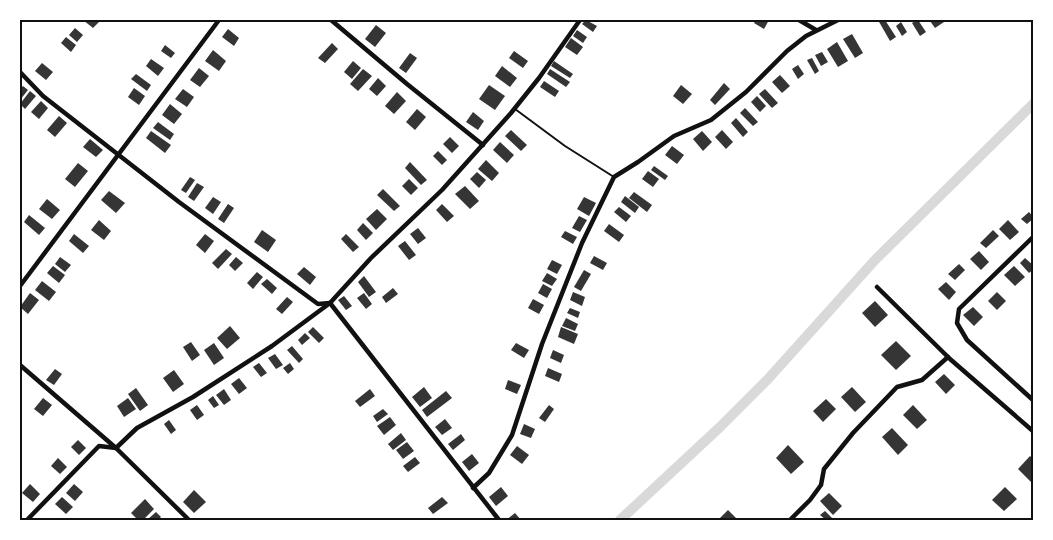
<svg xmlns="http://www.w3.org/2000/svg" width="1053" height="540" viewBox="0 0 1053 540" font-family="Roboto,sans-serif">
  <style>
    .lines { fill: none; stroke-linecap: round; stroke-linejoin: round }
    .canal { stroke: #d9d9d9; stroke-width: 10 }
    .building { fill: #353535 }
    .service { stroke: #111; stroke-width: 2 }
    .minor { stroke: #111; stroke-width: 4.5 }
    .neatline { fill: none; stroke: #111; stroke-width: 2 }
  </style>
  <rect width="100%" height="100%" fill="#fff"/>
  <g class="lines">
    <polyline class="canal" points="620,520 719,428 768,379 875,260 1034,103"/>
  </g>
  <g class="building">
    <polygon points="83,20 101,20 93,28"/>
    <polygon points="586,20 597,26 593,32 582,24"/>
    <polygon points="756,20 769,20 764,29 754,23"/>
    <polygon points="878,20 885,20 896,37 890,41"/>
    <polygon points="917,20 918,20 926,32 920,36 912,23"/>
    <polygon points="933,20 943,20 944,22 935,28 930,21"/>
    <polygon points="901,22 907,32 902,36 896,26"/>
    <polygon points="376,25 386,33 375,47 365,39"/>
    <polygon points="75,28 83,35 77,42 69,35"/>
    <polygon points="228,29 239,38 234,46 222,37"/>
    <polygon points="577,30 587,37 583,43 573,36"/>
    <polygon points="852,34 863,53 855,58 843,39"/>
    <polygon points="66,37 76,45 71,52 61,43"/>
    <polygon points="571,38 583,47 577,55 565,47"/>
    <polygon points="837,42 848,61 838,67 827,49"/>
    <polygon points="332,43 338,49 325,63 318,58"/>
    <polygon points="165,45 175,53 171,58 161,51"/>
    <polygon points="213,50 226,61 219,71 205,61"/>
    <polygon points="514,51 528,61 523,68 509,58"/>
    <polygon points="822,52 828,62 821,66 815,55"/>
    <polygon points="410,53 417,58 406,73 399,68"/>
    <polygon points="812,58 819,71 815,74 807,60"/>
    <polygon points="151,59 164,68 158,76 146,66"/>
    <polygon points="353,61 361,68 352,79 344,72"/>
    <polygon points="554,61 573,74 570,78 551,66"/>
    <polygon points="42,63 53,72 46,80 35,71"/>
    <polygon points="798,65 804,74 798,79 792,69"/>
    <polygon points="502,66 517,78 510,87 495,76"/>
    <polygon points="199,68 209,76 200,87 190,80"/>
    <polygon points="363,69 372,76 358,91 350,84"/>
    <polygon points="550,69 570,82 566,87 547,74"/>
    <polygon points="136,74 151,85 147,91 131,79"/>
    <polygon points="780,75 790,86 782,93 772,82"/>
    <polygon points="378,78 386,86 377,96 369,89"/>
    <polygon points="544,81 559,91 555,97 540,87"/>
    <polygon points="724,83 730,89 715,105 710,100"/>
    <polygon points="489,85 505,96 495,110 479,99"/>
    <polygon points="681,85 692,94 683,104 673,96"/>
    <polygon points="23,86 28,90 20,100 20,89"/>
    <polygon points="134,88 145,96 139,105 128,97"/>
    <polygon points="183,89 194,97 187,107 175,99"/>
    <polygon points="765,89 778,103 772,108 759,94"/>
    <polygon points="30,91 36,96 25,109 20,104"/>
    <polygon points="397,92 406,101 394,114 385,106"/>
    <polygon points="757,96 766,106 760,112 751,102"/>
    <polygon points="41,101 48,108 39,119 31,112"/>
    <polygon points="170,104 182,114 174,124 162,115"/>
    <polygon points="745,108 758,122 753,126 740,113"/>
    <polygon points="417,109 426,117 415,130 406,122"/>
    <polygon points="473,112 484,121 478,130 466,122"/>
    <polygon points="59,116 67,123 55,137 47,130"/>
    <polygon points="736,118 748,132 743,137 731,123"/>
    <polygon points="158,122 174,134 170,140 153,128"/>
    <polygon points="511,130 527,145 521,151 505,136"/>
    <polygon points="722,130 733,142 726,149 715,137"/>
    <polygon points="151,131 171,145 165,153 146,138"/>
    <polygon points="702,131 712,142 703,151 693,139"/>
    <polygon points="450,137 459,146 452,153 443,144"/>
    <polygon points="90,139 103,150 96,157 83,147"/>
    <polygon points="500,142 514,155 507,163 493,150"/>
    <polygon points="672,146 684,155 677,164 665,155"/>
    <polygon points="438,151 447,160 442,165 433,156"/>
    <polygon points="486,160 499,173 492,181 478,169"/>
    <polygon points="410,162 427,180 421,185 405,168"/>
    <polygon points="78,163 88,171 75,187 65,179"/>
    <polygon points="654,166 668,176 665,180 651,170"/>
    <polygon points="648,171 659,179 653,187 642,179"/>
    <polygon points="477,172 486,180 479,188 470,179"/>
    <polygon points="190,177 195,180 186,193 181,190"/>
    <polygon points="409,179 418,188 411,195 402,186"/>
    <polygon points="197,183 204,187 194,201 188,197"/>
    <polygon points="465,186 479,201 470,209 455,194"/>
    <polygon points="383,189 400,206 394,211 377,195"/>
    <polygon points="109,191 125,203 116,213 101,200"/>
    <polygon points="634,192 652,205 647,212 629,198"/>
    <polygon points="625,196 639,207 635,213 621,202"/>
    <polygon points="213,197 221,202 213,214 205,208"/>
    <polygon points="584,197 596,203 589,216 577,209"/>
    <polygon points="47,199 60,210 52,219 39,209"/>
    <polygon points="228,204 234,208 224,223 218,219"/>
    <polygon points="442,204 454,216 447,222 436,210"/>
    <polygon points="619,207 631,216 626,222 614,212"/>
    <polygon points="377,209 387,219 376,230 366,219"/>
    <polygon points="1029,212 1034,218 1027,224 1021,219"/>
    <polygon points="29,215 45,228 39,235 24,222"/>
    <polygon points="579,216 587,220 580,232 572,228"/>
    <polygon points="99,220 111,231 104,240 91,230"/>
    <polygon points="1008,220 1019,232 1010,240 999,229"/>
    <polygon points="363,223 373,233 366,240 357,230"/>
    <polygon points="609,224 624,235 619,242 604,231"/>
    <polygon points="418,228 426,238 418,244 410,234"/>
    <polygon points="262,230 276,240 268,252 254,242"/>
    <polygon points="993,230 999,236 986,248 980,243"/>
    <polygon points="565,231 577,237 573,244 561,237"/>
    <polygon points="74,234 89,246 83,253 69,241"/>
    <polygon points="205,234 214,241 205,253 196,245"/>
    <polygon points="346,234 359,247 353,252 341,239"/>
    <polygon points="405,241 416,255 409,260 398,246"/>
    <polygon points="226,249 232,254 218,269 212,263"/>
    <polygon points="979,251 989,262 981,270 970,259"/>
    <polygon points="594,256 607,263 603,270 590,263"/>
    <polygon points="60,257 71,265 65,272 55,264"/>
    <polygon points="236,257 243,263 235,271 229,265"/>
    <polygon points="1025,258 1034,266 1034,269 1029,273 1020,263"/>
    <polygon points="552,260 562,265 557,274 547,269"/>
    <polygon points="959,264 965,270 955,280 948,274"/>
    <polygon points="53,266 65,275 59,283 47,273"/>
    <polygon points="1014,266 1025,277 1015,286 1004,275"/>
    <polygon points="304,267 316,277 310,285 297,274"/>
    <polygon points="584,270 591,274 581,291 574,287"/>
    <polygon points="257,272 263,277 253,289 247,283"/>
    <polygon points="547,273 557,279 552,286 542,281"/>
    <polygon points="364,276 376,292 369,297 358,282"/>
    <polygon points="267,279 277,288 272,294 261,284"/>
    <polygon points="42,281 56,292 49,301 35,290"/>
    <polygon points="946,282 956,292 949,300 938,289"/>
    <polygon points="543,284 552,289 547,298 538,293"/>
    <polygon points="393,288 398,294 386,303 382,297"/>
    <polygon points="573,292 585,297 582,306 570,300"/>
    <polygon points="997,292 1006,301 997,310 988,301"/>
    <polygon points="30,293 39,300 28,314 20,307"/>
    <polygon points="364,293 372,304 366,309 357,298"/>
    <polygon points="344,296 352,306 346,310 338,300"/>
    <polygon points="287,297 293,302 282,314 276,309"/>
    <polygon points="533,299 544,305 539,314 528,308"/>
    <polygon points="875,301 888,315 875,327 862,313"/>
    <polygon points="973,307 983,317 974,326 963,315"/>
    <polygon points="570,308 580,312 578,318 567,313"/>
    <polygon points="566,318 578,324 575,331 562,326"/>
    <polygon points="230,326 240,338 227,349 217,338"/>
    <polygon points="313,327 324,338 319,343 308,332"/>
    <polygon points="561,327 578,334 574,344 558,337"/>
    <polygon points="305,333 310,338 302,345 298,340"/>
    <polygon points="896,341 911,356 896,370 881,355"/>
    <polygon points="191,342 200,355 192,361 183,347"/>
    <polygon points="214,343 224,358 214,365 204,350"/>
    <polygon points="516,343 529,350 524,358 511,350"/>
    <polygon points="292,346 303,359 299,363 287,350"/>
    <polygon points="553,350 564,355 561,363 550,358"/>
    <polygon points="275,354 283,365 276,369 268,358"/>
    <polygon points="259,363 267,373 261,377 253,367"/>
    <polygon points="290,363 294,369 288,374 283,368"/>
    <polygon points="548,368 562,374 559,382 545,376"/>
    <polygon points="55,369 62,374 54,385 46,380"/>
    <polygon points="174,370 184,384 173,392 163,378"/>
    <polygon points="944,374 955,385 946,394 935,382"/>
    <polygon points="239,378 247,388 239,394 231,384"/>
    <polygon points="508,380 521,385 517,394 505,389"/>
    <polygon points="424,387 432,398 420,407 412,397"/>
    <polygon points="852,387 866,402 855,412 841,397"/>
    <polygon points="136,388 148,405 140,411 128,394"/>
    <polygon points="224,389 231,400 224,405 216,395"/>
    <polygon points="370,389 375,396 360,407 355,401"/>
    <polygon points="446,391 452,398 427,417 422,410"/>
    <polygon points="213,396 219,405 214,408 208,400"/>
    <polygon points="43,398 52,405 43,416 34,409"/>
    <polygon points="128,398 136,409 124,417 117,406"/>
    <polygon points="826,399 836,409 823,422 813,411"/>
    <polygon points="197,405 204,415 197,420 190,410"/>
    <polygon points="549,405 554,409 545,422 539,418"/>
    <polygon points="913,405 927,420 917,429 903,415"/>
    <polygon points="383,409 388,414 377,422 373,416"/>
    <polygon points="390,417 396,425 384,435 377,426"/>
    <polygon points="445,419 452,428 442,435 435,427"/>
    <polygon points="169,420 176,430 171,434 164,424"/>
    <polygon points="524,424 535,429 531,438 520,434"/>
    <polygon points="892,428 908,445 898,455 882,437"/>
    <polygon points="401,433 406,440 393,450 388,444"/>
    <polygon points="461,434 465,440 453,450 448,444"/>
    <polygon points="78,440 86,448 79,455 71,447"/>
    <polygon points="407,442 414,451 403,459 396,450"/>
    <polygon points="788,445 804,462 791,474 776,458"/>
    <polygon points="517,446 529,455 522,464 510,455"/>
    <polygon points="472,454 479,463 469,471 462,462"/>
    <polygon points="1030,456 1034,460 1034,485 1018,469"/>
    <polygon points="415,457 420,463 408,472 403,466"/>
    <polygon points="58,458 67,467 60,474 51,466"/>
    <polygon points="30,484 40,494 33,502 22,493"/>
    <polygon points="74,484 83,492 75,501 66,493"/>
    <polygon points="501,487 508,496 496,506 489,497"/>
    <polygon points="1005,487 1017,499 1004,511 992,500"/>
    <polygon points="194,490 206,502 194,513 183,502"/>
    <polygon points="829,493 842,506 833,515 820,501"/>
    <polygon points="62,497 73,507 66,514 55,504"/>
    <polygon points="442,497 448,503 433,514 428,508"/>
    <polygon points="145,499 154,509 143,520 138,520 131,513"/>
    <polygon points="728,510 738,520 718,520"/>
    <polygon points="825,511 834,520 826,520 820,515"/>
    <polygon points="156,512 161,517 158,520 147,520"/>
    <polygon points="515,513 521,520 506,520"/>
  </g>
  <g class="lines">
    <polyline class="service" points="515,109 565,146 614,177"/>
    <g class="minor">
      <polyline points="331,20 407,84 483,145"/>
      <polyline points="799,20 816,30"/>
      <polyline points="20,72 43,96 179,202 318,304 330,303 499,520"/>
      <polyline points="1034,236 959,309 957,323 967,340 1034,401"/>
      <polyline points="20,286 219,20"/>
      <polyline points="877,287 950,359 1034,432"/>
      <polyline points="20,365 116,448 189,520"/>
      <polyline points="473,488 489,473 512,435 542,344 582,243 614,177 638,162 674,136 711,120 746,92 787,51 806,36 838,20"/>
      <polyline points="27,520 99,446 116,448 137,428 193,397 272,346 330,303 371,258 442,190 511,113 539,78 580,20"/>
      <polyline points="790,520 810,500 821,485 824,469 853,433 897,387 922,380 948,357"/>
    </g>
  </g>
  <rect width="1053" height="540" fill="none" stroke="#ffffff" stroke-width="42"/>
  <rect x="21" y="21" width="1011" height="498" class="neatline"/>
</svg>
